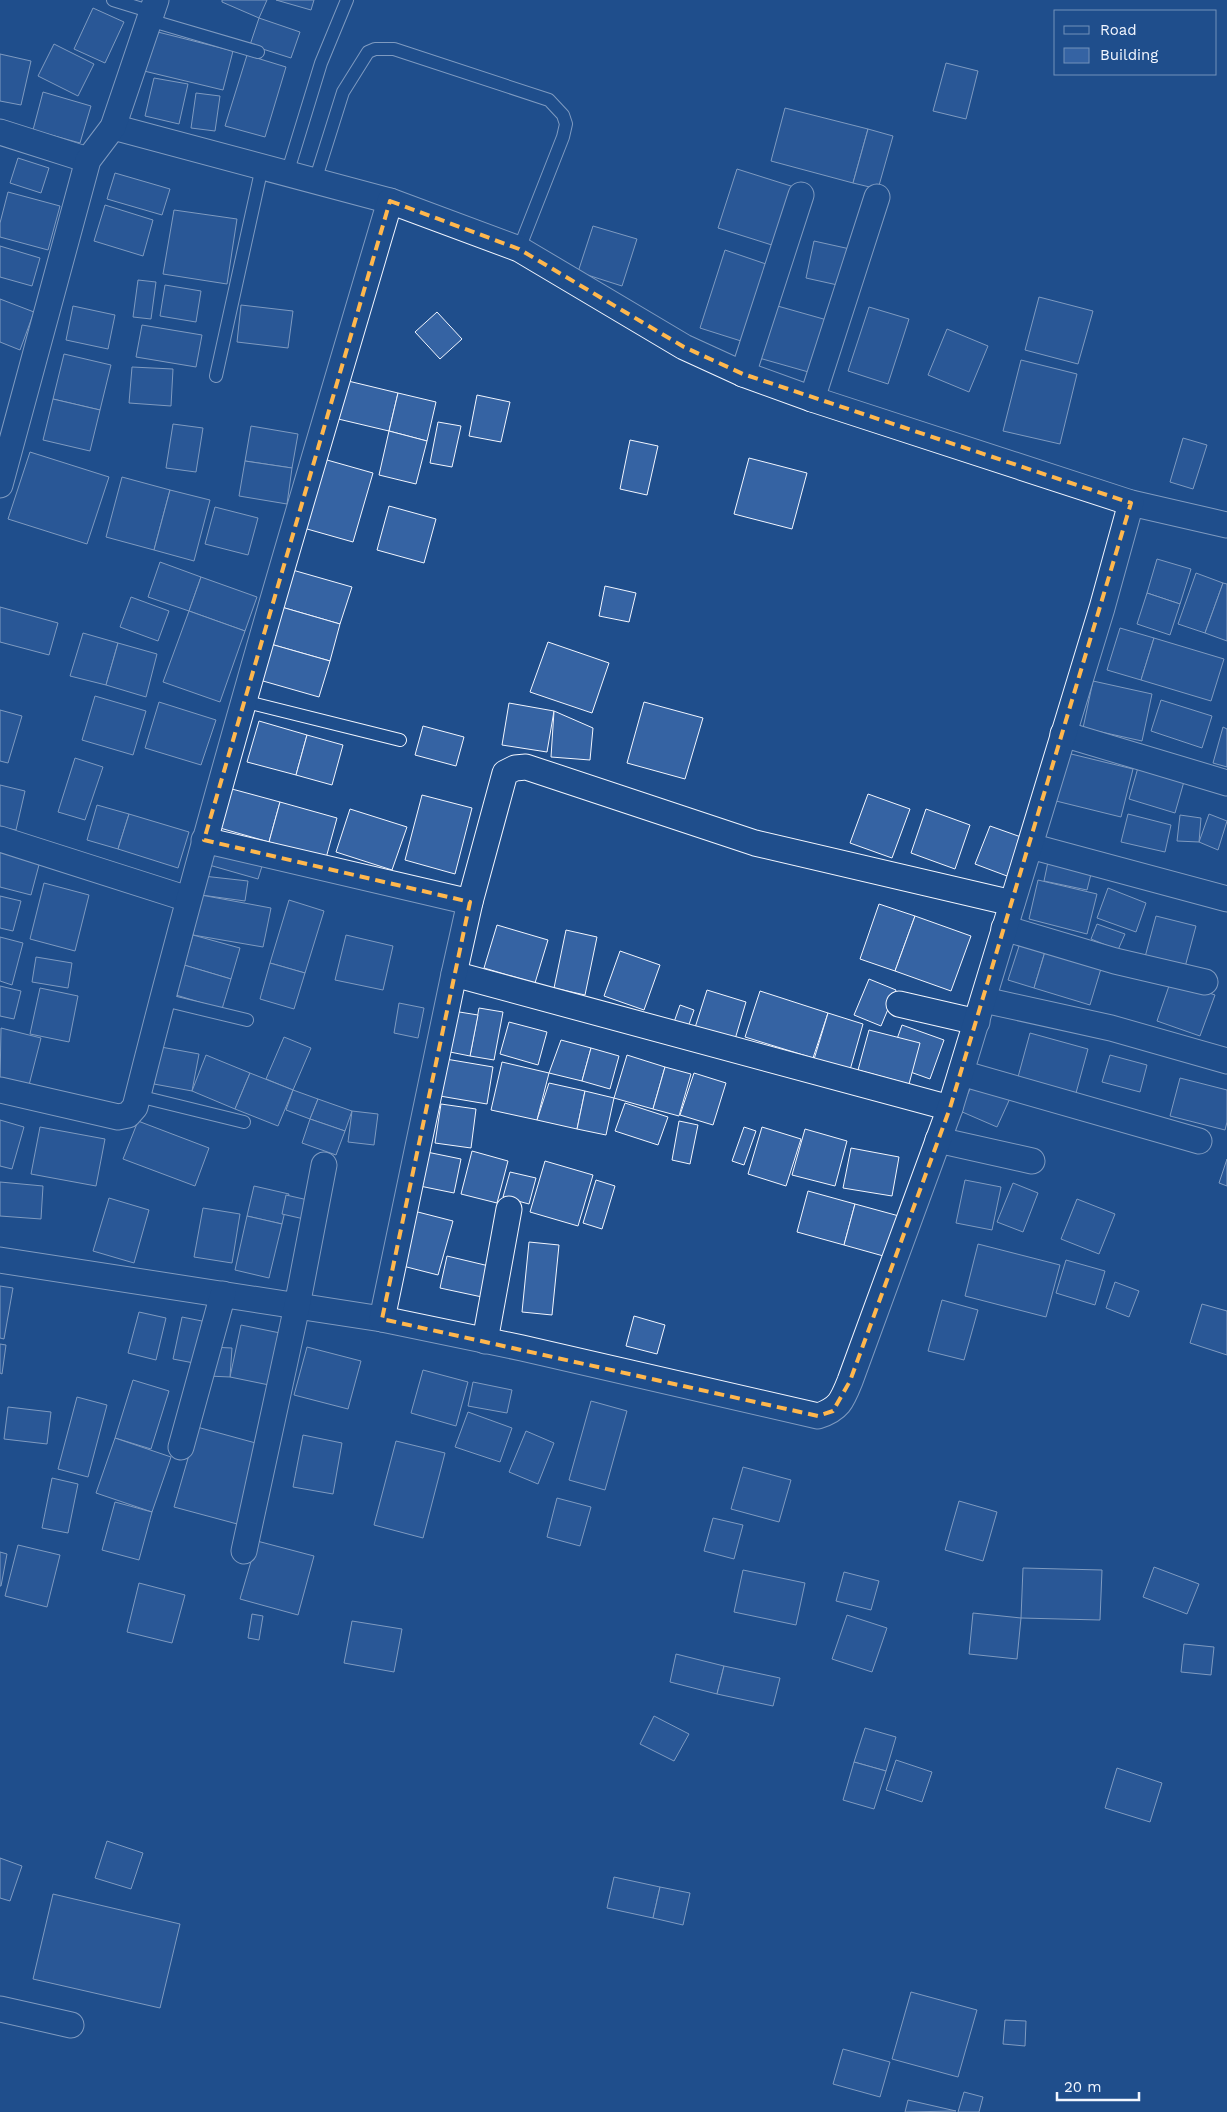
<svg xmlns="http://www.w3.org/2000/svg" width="1227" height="2112" viewBox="0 0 1227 2112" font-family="'Work Sans',sans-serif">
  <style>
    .building { fill: #3563a3; stroke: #f2f6ff }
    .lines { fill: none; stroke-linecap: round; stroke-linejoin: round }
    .lane-casing { stroke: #f2f6ff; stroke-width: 14 }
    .street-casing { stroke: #f2f6ff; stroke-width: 27 }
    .lane { stroke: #1f4e8c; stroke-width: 12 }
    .street { stroke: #1f4e8c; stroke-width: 25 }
    .marked { fill: none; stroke: #ffb74d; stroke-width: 4; stroke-dasharray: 10 6; stroke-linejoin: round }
  </style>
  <rect width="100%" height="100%" fill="#1f4e8c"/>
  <g class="building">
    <polygon points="222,0 267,0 259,18 222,2"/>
    <polygon points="276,0 314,0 311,10"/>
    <polygon points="93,8 124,22 105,63 74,49"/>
    <polygon points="259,18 300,32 291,58 250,45"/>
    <polygon points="154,31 233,51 223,90 144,71"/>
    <polygon points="54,44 94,64 78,96 38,76"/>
    <polygon points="0,54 31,61 21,105 0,101"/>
    <polygon points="247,55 286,67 265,137 225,126"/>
    <polygon points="946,63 978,71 966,119 933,111"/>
    <polygon points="154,78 188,84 179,124 145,116"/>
    <polygon points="43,92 91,106 80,143 33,130"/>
    <polygon points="196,93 220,96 215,131 191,128"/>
    <polygon points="785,108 868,129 853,183 771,161"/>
    <polygon points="868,129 893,136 878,189 853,183"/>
    <polygon points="18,158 49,168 41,193 10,183"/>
    <polygon points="737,169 794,187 775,246 718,228"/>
    <polygon points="115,173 170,189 162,215 107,199"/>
    <polygon points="8,192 60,206 48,250 0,237 0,223"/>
    <polygon points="105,205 153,220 143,256 94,241"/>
    <polygon points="174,210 237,219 227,284 163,274"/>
    <polygon points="593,226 637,239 622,286 578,272"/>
    <polygon points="814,241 850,249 842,286 806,278"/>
    <polygon points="0,246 40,258 32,286 0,277"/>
    <polygon points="725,250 766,264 741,341 700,328"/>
    <polygon points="138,280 156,282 151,319 133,317"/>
    <polygon points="165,285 201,291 196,322 160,316"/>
    <polygon points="1039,297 1093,311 1078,364 1025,350"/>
    <polygon points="0,299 34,312 20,350 0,342"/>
    <polygon points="241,305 293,311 288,348 237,342"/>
    <polygon points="774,305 827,320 812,373 759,358"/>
    <polygon points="73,306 115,315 108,349 66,340"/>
    <polygon points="869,307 909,319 888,384 848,371"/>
    <polygon points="437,312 462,339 440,359 415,332"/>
    <polygon points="142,325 202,335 196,367 136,357"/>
    <polygon points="947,329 988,346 969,392 928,375"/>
    <polygon points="64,354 111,365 100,410 53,399"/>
    <polygon points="1021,360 1077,374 1060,444 1003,431"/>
    <polygon points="132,367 173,369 171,406 129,403"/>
    <polygon points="344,380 398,393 389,431 334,418"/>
    <polygon points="398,393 436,402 427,441 389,431"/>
    <polygon points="477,395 510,402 501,442 469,436"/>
    <polygon points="53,399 100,410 90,451 43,440"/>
    <polygon points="438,422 461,426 452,467 430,463"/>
    <polygon points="173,424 203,428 196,472 166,468"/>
    <polygon points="251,426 298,434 292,468 245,461"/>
    <polygon points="389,431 427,441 416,484 379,475"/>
    <polygon points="1183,438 1207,445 1193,489 1170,482"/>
    <polygon points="630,440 658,446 647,495 620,489"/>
    <polygon points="30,452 109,477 87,544 8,519"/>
    <polygon points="320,458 373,473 353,542 300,527"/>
    <polygon points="749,458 807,473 792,529 734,514"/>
    <polygon points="245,461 292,468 287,504 239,496"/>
    <polygon points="122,477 170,490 154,550 106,537"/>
    <polygon points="170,490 210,500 194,561 154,550"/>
    <polygon points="389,506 436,519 424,563 377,550"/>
    <polygon points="215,507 258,518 248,555 205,544"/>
    <polygon points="1157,559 1191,569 1180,604 1147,593"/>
    <polygon points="160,562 201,577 189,611 148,597"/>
    <polygon points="289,569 352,587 340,624 278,606"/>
    <polygon points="1196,573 1223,583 1205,633 1178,624"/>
    <polygon points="201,577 257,597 245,631 189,611"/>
    <polygon points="1223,583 1227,584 1227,641 1205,633"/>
    <polygon points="605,586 636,593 629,622 599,616"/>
    <polygon points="1147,593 1180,604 1170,635 1137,624"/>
    <polygon points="131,597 169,611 158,641 120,627"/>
    <polygon points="278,606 340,624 330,661 267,643"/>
    <polygon points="0,607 58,623 49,655 0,642"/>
    <polygon points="189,611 245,631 220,702 163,682"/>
    <polygon points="1120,628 1154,638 1141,680 1107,670"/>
    <polygon points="83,633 118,643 106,685 70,676"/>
    <polygon points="1154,638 1224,659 1211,701 1141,680"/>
    <polygon points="548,642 609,663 592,713 530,692"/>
    <polygon points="118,643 157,654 146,697 106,685"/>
    <polygon points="267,643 330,661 319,697 256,679"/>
    <polygon points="1093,681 1152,694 1142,741 1083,728"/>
    <polygon points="95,696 146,711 133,755 82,740"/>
    <polygon points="1161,700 1212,716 1202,748 1151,731"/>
    <polygon points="159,702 216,720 201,765 145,748"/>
    <polygon points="644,702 703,718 685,779 627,763"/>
    <polygon points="509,703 554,711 547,752 502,745"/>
    <polygon points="0,710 22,716 8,763 0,761"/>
    <polygon points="554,711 593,728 590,760 551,757"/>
    <polygon points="259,721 307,735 296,775 247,762"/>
    <polygon points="423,726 464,737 456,766 415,755"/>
    <polygon points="1223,727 1227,729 1227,767 1213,763"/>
    <polygon points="307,735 343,745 332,785 296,775"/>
    <polygon points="1067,753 1133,769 1121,817 1056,801"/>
    <polygon points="75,758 103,767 85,820 58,812"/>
    <polygon points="1139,764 1185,778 1175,813 1129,799"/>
    <polygon points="0,785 25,791 16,830 0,827"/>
    <polygon points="232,789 280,802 269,842 220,828"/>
    <polygon points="868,794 910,809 892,858 850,843"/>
    <polygon points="422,795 472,808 455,874 405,860"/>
    <polygon points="280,802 337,818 326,858 269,842"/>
    <polygon points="97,805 129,814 118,849 87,840"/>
    <polygon points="350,809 407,827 392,870 336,852"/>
    <polygon points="926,809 970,825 955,869 911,853"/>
    <polygon points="129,814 189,832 178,868 118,849"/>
    <polygon points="1128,814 1171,825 1165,852 1121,842"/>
    <polygon points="1209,814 1227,821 1218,850 1199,842"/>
    <polygon points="1180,815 1201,818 1199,842 1177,841"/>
    <polygon points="990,826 1021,837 1007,876 975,864"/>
    <polygon points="213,849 263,863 258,879 209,865"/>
    <polygon points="0,851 40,861 31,895 0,887"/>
    <polygon points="1049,857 1093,866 1087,890 1044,881"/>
    <polygon points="203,876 248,881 245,901 201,895"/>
    <polygon points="1038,880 1097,894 1087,934 1029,919"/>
    <polygon points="44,883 89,895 75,951 30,939"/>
    <polygon points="1108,888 1146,903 1136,932 1097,918"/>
    <polygon points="201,895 271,908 263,947 193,935"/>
    <polygon points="0,896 21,901 13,931 0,928"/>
    <polygon points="289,900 324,911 305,973 270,963"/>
    <polygon points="879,904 915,916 895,971 860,959"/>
    <polygon points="915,916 971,936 951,991 895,971"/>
    <polygon points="1156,916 1196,926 1185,967 1145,957"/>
    <polygon points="1097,924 1125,934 1118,950 1091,939"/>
    <polygon points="497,925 548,940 535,983 484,968"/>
    <polygon points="566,930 597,937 585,995 554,988"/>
    <polygon points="193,935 240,948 231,979 184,965"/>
    <polygon points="346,935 393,946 383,990 335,980"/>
    <polygon points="0,937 23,943 12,985 0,981"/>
    <polygon points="1022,937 1047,945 1034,988 1008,980"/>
    <polygon points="1047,945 1103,962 1090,1005 1034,988"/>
    <polygon points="620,951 660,965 644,1010 604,996"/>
    <polygon points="36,957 72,963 68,988 32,982"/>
    <polygon points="270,963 305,973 294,1009 260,999"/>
    <polygon points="184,965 231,979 222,1009 176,995"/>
    <polygon points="869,979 896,990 881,1026 854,1015"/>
    <polygon points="1171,980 1215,995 1200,1036 1157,1021"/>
    <polygon points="0,986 21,991 14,1019 0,1016"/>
    <polygon points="40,988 78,996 69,1042 30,1034"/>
    <polygon points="707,990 746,1002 733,1046 693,1034"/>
    <polygon points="760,991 828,1013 813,1058 745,1037"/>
    <polygon points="399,1003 424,1008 418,1038 394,1033"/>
    <polygon points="680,1005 694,1010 686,1033 672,1028"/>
    <polygon points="479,1008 503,1012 494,1060 470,1056"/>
    <polygon points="447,1010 478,1015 470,1056 440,1050"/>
    <polygon points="828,1013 863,1024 848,1077 812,1066"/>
    <polygon points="509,1022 547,1032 538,1065 500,1054"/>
    <polygon points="902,1025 944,1040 930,1079 888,1064"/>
    <polygon points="1,1028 41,1038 28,1089 0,1082"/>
    <polygon points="869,1030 920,1043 909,1084 858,1070"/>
    <polygon points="1030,1033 1088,1049 1076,1093 1018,1077"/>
    <polygon points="284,1037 311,1048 293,1090 266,1079"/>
    <polygon points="561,1040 591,1048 582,1081 549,1073"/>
    <polygon points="161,1047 199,1054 192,1091 154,1084"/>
    <polygon points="591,1048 619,1056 610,1089 582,1081"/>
    <polygon points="206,1055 250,1073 235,1109 192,1091"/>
    <polygon points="627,1055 665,1067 653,1109 614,1098"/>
    <polygon points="1110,1055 1147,1065 1140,1092 1102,1082"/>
    <polygon points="440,1058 493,1067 487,1104 434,1095"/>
    <polygon points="502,1062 549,1073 537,1120 491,1110"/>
    <polygon points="665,1067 691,1074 679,1116 653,1109"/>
    <polygon points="250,1073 293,1090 278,1126 235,1109"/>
    <polygon points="694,1073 726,1083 713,1125 680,1115"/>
    <polygon points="975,1078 1012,1094 997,1127 960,1111"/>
    <polygon points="1180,1078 1227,1090 1227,1122 1225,1130 1170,1116"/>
    <polygon points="549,1083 585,1091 577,1129 537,1120"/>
    <polygon points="293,1090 318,1099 310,1119 286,1110"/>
    <polygon points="585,1091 614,1098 606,1135 577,1129"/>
    <polygon points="318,1099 352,1111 345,1131 310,1119"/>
    <polygon points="625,1103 668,1117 658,1145 615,1131"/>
    <polygon points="441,1104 476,1109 471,1148 435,1143"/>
    <polygon points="352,1111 378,1114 374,1145 348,1142"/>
    <polygon points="310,1119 345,1131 336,1155 302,1143"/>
    <polygon points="0,1120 24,1127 12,1169 0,1166"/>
    <polygon points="138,1121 209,1148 195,1186 123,1159"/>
    <polygon points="679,1121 698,1125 690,1164 672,1160"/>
    <polygon points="40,1127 105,1139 96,1186 31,1174"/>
    <polygon points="744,1127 756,1131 744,1165 732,1161"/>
    <polygon points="762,1127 801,1139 786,1186 748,1174"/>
    <polygon points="805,1129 847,1141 835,1186 792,1175"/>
    <polygon points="851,1148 899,1157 892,1196 843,1188"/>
    <polygon points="417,1150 461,1159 454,1193 410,1184"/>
    <polygon points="472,1151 508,1161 497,1203 461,1194"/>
    <polygon points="1227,1159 1227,1186 1219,1183"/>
    <polygon points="545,1161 593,1175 578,1226 530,1212"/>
    <polygon points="510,1172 536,1178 529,1204 503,1197"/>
    <polygon points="596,1180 615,1186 602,1229 583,1223"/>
    <polygon points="965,1180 1001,1187 992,1230 956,1223"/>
    <polygon points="0,1182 43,1186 41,1219 0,1216"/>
    <polygon points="1013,1183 1038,1193 1023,1232 997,1222"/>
    <polygon points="254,1186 289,1194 282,1224 247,1216"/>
    <polygon points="808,1191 855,1204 844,1245 797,1232"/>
    <polygon points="286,1195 308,1200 304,1219 282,1214"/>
    <polygon points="109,1198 149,1210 134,1263 93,1251"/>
    <polygon points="1077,1199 1115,1214 1099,1254 1061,1239"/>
    <polygon points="855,1204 899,1216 887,1257 844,1245"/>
    <polygon points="203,1208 240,1214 232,1263 194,1257"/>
    <polygon points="410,1210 453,1221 438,1275 395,1264"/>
    <polygon points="247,1216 282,1224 269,1278 235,1270"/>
    <polygon points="529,1242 559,1245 552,1315 522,1312"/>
    <polygon points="978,1244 1060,1265 1046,1317 965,1296"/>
    <polygon points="447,1256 489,1266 482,1297 440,1288"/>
    <polygon points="1066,1260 1105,1271 1095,1305 1056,1293"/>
    <polygon points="1115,1282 1139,1291 1129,1317 1106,1308"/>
    <polygon points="0,1286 13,1288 4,1339 0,1338"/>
    <polygon points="942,1300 978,1310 964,1360 928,1351"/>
    <polygon points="1202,1304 1227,1311 1227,1355 1190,1343"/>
    <polygon points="139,1312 166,1318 156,1360 128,1353"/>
    <polygon points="634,1316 665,1325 657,1354 626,1346"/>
    <polygon points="182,1317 207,1322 199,1364 173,1359"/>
    <polygon points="241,1325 285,1334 274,1386 230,1377"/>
    <polygon points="0,1344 6,1345 2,1374 0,1373"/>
    <polygon points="210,1347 232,1348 230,1377 208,1376"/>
    <polygon points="307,1347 361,1361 348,1409 294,1395"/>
    <polygon points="423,1370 468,1382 456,1426 411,1413"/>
    <polygon points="133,1380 169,1391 151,1449 115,1438"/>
    <polygon points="473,1382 512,1390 507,1413 468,1406"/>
    <polygon points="77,1397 107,1405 88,1477 58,1469"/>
    <polygon points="591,1401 627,1411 605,1490 569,1480"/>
    <polygon points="8,1407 51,1412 47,1444 4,1439"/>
    <polygon points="468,1412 512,1428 500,1462 455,1447"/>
    <polygon points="197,1427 263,1445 241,1525 174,1507"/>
    <polygon points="526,1431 554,1443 538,1484 509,1472"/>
    <polygon points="303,1435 342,1443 333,1494 293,1487"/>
    <polygon points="115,1438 171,1457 152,1512 96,1493"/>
    <polygon points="396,1441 445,1453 423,1538 374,1525"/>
    <polygon points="743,1467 791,1480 779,1522 731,1509"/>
    <polygon points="52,1478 78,1484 68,1533 42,1528"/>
    <polygon points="557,1498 591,1507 580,1546 547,1537"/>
    <polygon points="959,1501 997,1512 983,1561 945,1550"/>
    <polygon points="115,1502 152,1512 139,1560 102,1550"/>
    <polygon points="713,1518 743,1525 734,1559 704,1551"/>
    <polygon points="257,1541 314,1556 298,1615 240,1599"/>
    <polygon points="18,1545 60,1555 47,1607 5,1596"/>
    <polygon points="0,1552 7,1554 1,1586 0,1586"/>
    <polygon points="1154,1567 1199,1584 1187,1614 1143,1597"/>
    <polygon points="1023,1568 1102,1570 1100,1620 1021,1618"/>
    <polygon points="743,1570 805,1583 796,1625 734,1612"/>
    <polygon points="844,1572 879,1581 871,1610 836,1601"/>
    <polygon points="139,1583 185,1595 172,1643 127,1632"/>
    <polygon points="973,1613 1021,1618 1017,1659 969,1654"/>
    <polygon points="252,1614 263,1616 259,1640 248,1638"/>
    <polygon points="847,1615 887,1628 872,1672 832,1659"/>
    <polygon points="352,1621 402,1629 394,1672 344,1663"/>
    <polygon points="1184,1644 1214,1647 1211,1675 1181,1672"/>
    <polygon points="676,1654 724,1666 717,1694 670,1682"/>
    <polygon points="724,1666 780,1678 773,1706 717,1694"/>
    <polygon points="654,1716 689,1734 674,1761 640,1744"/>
    <polygon points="865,1728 896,1737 886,1771 854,1762"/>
    <polygon points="896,1760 932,1772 922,1802 886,1790"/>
    <polygon points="854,1762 886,1771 874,1809 843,1800"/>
    <polygon points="1117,1768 1162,1783 1150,1822 1105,1808"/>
    <polygon points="107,1841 143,1853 131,1889 95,1878"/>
    <polygon points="0,1858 22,1866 10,1901 0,1898"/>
    <polygon points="614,1877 660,1887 653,1918 607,1908"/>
    <polygon points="660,1887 690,1893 683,1925 653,1918"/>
    <polygon points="53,1894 180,1924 160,2008 33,1979"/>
    <polygon points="911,1992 977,2010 958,2077 892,2059"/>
    <polygon points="1005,2020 1026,2021 1025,2046 1003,2044"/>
    <polygon points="843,2049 890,2062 880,2097 833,2084"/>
    <polygon points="964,2092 983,2097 979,2112 958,2112"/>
    <polygon points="908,2100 956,2111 905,2112"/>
  </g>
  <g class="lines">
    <defs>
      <g id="lane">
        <polyline points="113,0 152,12"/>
        <polyline points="149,20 258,52"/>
        <polyline points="287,174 321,63 347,0"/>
        <polyline points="315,181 343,92 368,52 375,49 394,49 549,100 563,115 566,124 563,137 519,249"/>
        <polyline points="216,376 262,167"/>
        <polyline points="243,701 400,740"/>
        <polyline points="164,1000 247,1020"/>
        <polyline points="138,1096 244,1122"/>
      </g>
      <g id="street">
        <polyline points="113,127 390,201 519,249 684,347 743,374 812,399 1131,503 1227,525"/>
        <polyline points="0,132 88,160"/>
        <polyline points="743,374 801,195"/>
        <polyline points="812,399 877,197"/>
        <polyline points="0,485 88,160 113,127 156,0"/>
        <polyline points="1063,734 1227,783"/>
        <polyline points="0,839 188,899"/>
        <polyline points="204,840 470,902"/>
        <polyline points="1030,846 1227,899"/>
        <polyline points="1004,928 1115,961 1205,982"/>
        <polyline points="454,974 950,1108"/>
        <polyline points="984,1000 1111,1028 1227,1061"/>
        <polyline points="899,1004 977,1022"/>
        <polyline points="961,1073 1199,1141"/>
        <path d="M0,1090L118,1117L128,1115L135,1107C211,803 301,502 390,201"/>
        <polyline points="938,1140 1032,1161"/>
        <path d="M0,1260L382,1319L522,1348L818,1416C839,1409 842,1401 850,1381L950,1108L1102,608L1131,503"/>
        <polyline points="382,1319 454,974 470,902 505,773 515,768 526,767 755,843 1012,903"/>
        <polyline points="485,1341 509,1209"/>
        <polyline points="181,1447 223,1294"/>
        <polyline points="244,1551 297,1306 324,1165"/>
        <polyline points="0,2009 71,2025"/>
      </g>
    </defs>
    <use href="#lane" class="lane-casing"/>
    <use href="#street" class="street-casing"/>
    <use href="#lane" class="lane"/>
    <use href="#street" class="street"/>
  </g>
  <path d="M0 0H1227V2112H0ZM390,201L519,249L684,347L743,374L1131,503L950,1108L850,1381L833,1411L818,1416L382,1319L470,902L204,840Z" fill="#1f4e8c" fill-opacity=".55" fill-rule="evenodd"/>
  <path class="marked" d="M390,201L519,249L684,347L743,374L1131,503L950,1108L850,1381L833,1411L818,1416L382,1319L470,902L204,840Z"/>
  <rect x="1054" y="10" width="162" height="65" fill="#1f4e8c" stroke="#7391ba"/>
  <rect x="1064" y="26" width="25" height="8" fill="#1f4e8c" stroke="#7391ba"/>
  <text x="1100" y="35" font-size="15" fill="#f2f6ff">Road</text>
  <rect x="1064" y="48" width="25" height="15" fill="#3563a3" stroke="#7391ba"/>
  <text x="1100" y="60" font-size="15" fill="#f2f6ff">Building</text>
  <path d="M1057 2092v8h82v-8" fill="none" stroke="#f2f6ff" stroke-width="2.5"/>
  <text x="1064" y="2092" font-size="15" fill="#f2f6ff" stroke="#1f4e8c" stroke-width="4" paint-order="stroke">20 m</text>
</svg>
